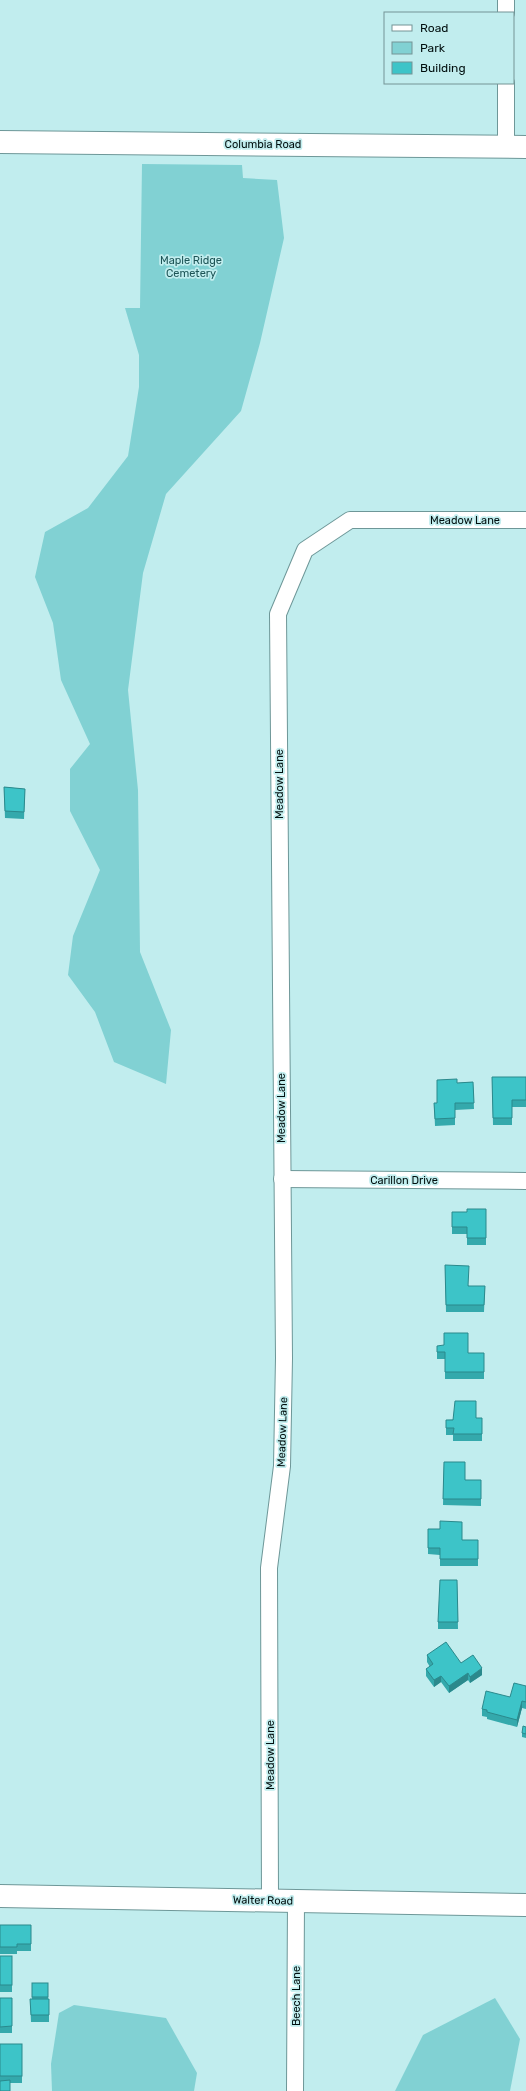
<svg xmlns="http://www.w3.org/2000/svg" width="526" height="2091" viewBox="0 0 526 2091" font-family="Rubik,sans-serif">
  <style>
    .green { fill: #81d1d3 }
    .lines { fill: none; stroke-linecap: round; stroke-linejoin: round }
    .street-casing { stroke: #6e9798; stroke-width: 18 }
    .secondary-casing { stroke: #6e9798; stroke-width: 24 }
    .street { stroke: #fff; stroke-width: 16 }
    .secondary { stroke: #fff; stroke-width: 22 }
    .wall { fill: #34a9ac }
    .shaded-wall { fill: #2b898c }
    .building { fill: #3dc4c8; stroke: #2b898c }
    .labels { text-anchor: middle; stroke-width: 3.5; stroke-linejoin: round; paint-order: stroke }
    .street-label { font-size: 11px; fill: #020f0f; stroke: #c1edee }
    .park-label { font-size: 11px; fill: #1d5456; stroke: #c1edee }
  </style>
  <rect width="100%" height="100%" fill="#c1edee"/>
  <g class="green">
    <polygon points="142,164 242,165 243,178 277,180 284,238 260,343 241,411 166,494 143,573 128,690 138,790 140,952 171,1030 166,1084 114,1062 95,1012 68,975 73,936 100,870 70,811 70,769 90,744 61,680 53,623 35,577 45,532 88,508 128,456 139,387 139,355 125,308 140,308"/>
    <polygon points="495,1998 520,2039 510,2091 395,2091 423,2035"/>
    <polygon points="74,2005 166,2018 197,2073 194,2091 52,2091 51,2064 59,2013"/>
  </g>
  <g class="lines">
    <defs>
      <g id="street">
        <polyline points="506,0 506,13"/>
        <polyline points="506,83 506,147"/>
        <polyline points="282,1179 526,1181"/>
        <polyline points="270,1900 269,1568 282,1466 284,1358 278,614 305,550 350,520 526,520"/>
        <polyline points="295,2091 296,1900"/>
      </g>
      <g id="secondary">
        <polyline points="0,142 526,147"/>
        <polyline points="0,1896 526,1905"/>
      </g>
    </defs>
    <use href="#street" class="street-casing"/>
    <use href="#secondary" class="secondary-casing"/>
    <use href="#street" class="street"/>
    <use href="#secondary" class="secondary"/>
  </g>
  <g class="wall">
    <polygon points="4,787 25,789 24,819 5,818"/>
    <polygon points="492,1077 526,1077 526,1107 512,1107 512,1125 493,1125"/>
    <polygon points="473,1082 474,1109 455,1110 455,1125 435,1126 434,1103 437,1103 457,1083"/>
    <polygon points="486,1209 486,1245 467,1245 467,1234 452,1234 452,1212 467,1212"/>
    <polygon points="445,1265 469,1286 485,1286 484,1312 446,1312"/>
    <polygon points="437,1346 468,1353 484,1353 484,1379 445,1379 445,1359 437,1359"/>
    <polygon points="482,1418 482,1441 453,1441 453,1435 446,1435 446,1420"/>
    <polygon points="444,1462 465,1480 481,1480 481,1506 443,1505"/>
    <polygon points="428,1529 462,1540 478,1540 478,1566 440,1566 440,1555 428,1554"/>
    <polygon points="457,1580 458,1629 438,1629 438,1622"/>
    <polygon points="427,1655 461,1663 482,1675 470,1683 468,1680 449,1693 441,1682 434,1687 426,1676 426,1669 430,1667 427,1662"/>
    <polygon points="526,1686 526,1709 522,1708 517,1727 487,1719 487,1717 482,1716 482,1709 510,1697"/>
    <polygon points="526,1727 526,1738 522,1737 522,1733"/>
    <polygon points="0,1925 31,1925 31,1951 17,1951 17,1954 0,1954"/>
    <rect x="0" y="1956" width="12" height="36"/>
    <polygon points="32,1983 48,1983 48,1999 49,1999 49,2022 31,2022 30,1999 32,1999"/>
    <rect x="0" y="1998" width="12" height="35"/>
    <polygon points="0,2044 22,2044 22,2083 10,2083 0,2091"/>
  </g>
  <g class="shaded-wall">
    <polygon points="482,1668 482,1675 470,1683 470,1677"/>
    <polygon points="468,1673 468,1680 449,1693 449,1686"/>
    <polygon points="441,1676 441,1682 434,1687 434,1680"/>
    <polygon points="522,1701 522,1708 517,1727 517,1720"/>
  </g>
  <g class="building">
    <polygon points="4,787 25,789 24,812 5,811"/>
    <polygon points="492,1077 526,1077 526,1100 512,1100 512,1118 493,1118"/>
    <polygon points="457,1079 457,1083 473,1082 474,1103 455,1103 455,1118 435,1119 434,1103 437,1103 437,1080"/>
    <polygon points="467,1209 486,1209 486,1238 467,1238 467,1227 452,1227 452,1212 467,1212"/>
    <polygon points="445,1265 469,1266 468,1286 485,1286 484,1305 446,1305"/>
    <polygon points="444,1333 468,1333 468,1353 484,1353 484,1372 445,1372 445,1352 437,1352 437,1346 444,1345"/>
    <polygon points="455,1401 476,1401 476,1418 482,1418 482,1434 453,1434 454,1428 446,1428 446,1420 453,1420"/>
    <polygon points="444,1462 465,1462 465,1480 481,1480 481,1499 443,1499"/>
    <polygon points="440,1521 462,1522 462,1540 478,1540 478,1559 440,1559 440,1548 428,1548 428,1529 440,1529"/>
    <polygon points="440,1580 457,1580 458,1622 438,1622"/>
    <polygon points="446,1642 461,1663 473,1655 482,1668 470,1677 468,1673 449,1686 441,1676 434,1680 426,1669 433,1664 427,1655"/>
    <polygon points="514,1683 526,1686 526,1702 522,1701 517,1720 487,1712 487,1710 482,1709 486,1691 510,1697"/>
    <polygon points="523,1726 526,1727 526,1734 522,1733"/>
    <polygon points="0,1925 31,1925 31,1944 17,1944 17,1947 0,1947"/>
    <rect x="0" y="1956" width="12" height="29"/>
    <rect x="32" y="1983" width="16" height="14"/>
    <polygon points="0,1998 12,1998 12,2026 0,2027"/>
    <polygon points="30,1999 49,1999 49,2015 31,2015"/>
    <rect x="0" y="2044" width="22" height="32"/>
    <polygon points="10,2080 10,2091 0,2091 0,2081"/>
  </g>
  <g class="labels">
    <g class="street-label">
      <text x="263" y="148">Columbia Road</text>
      <text x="465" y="524">Meadow Lane</text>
      <text transform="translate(279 784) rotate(-90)" y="4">Meadow Lane</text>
      <text transform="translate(281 1108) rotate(-90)" y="4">Meadow Lane</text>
      <text x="404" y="1184">Carillon Drive</text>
      <text transform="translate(282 1432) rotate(-88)" y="4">Meadow Lane</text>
      <text transform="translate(270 1755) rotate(-90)" y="4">Meadow Lane</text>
      <text transform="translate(263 1900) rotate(1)" y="4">Walter Road</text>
      <text transform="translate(296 1996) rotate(-90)" y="4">Beech Lane</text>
    </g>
    <g class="park-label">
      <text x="191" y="264">Maple Ridge<tspan x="191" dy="13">Cemetery</tspan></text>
    </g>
  </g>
  <rect x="384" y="12" width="130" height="72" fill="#c1edee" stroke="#759495"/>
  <rect x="392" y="25" width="20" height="6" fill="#ffffff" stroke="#759495"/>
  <text x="420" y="32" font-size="12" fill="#020f0f">Road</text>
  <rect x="392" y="42" width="20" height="12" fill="#81d1d3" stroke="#759495"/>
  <text x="420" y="52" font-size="12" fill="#020f0f">Park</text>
  <rect x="392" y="62" width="20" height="12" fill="#3dc4c8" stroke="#759495"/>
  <text x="420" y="72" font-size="12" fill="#020f0f">Building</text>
</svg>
